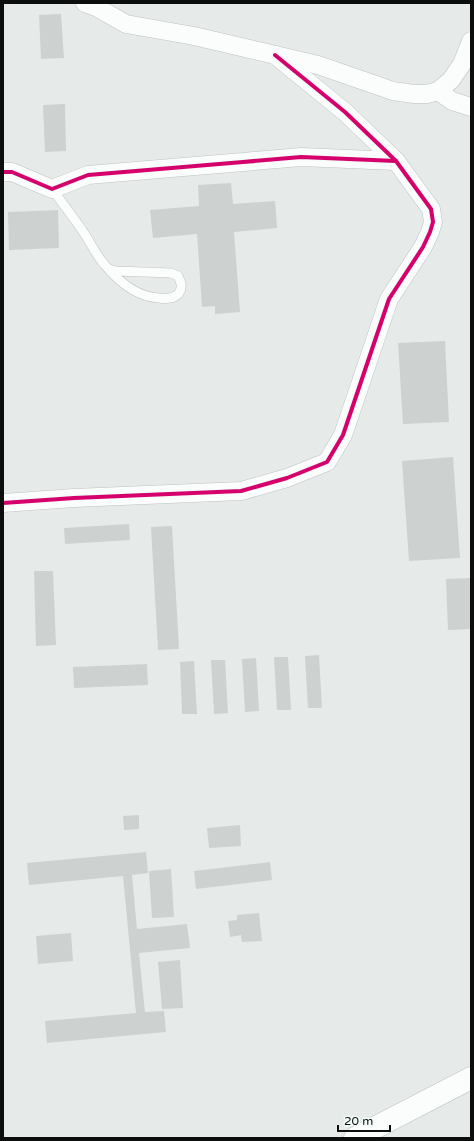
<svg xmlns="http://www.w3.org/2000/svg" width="474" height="1141" viewBox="0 0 474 1141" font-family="'Varela Round',sans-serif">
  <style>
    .building { fill: #cdd2d0 }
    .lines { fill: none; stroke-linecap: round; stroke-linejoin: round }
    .service-casing { stroke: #bec2c0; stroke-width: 10 }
    .minor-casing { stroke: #bec2c0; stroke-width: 19 }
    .secondary-casing { stroke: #bec2c0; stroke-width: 23 }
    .service { stroke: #fbfcfc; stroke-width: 9 }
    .minor { stroke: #fbfcfc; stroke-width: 18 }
    .secondary { stroke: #fbfcfc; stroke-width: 22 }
    .cycleway-casing { stroke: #f1fbf7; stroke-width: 6 }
    .cycleway { stroke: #d6006c; stroke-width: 4 }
  </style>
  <rect width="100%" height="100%" fill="#e6ebe9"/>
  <g class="building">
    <polygon points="61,14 64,58 41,59 39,15"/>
    <polygon points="65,104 66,151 45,152 43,105"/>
    <polygon points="231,183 233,204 275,201 277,228 234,232 240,312 215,314 215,306 202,307 197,234 153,238 150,210 199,206 198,185"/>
    <polygon points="58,210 59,248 9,250 8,212"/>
    <polygon points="445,341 449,422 403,424 398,343"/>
    <polygon points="453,457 460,558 409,561 402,461"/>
    <polygon points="129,524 130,540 65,544 64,528"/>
    <polygon points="172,526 179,649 158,650 151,527"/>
    <polygon points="34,571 53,571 56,645 36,646"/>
    <polygon points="471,578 471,629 448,630 446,579"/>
    <polygon points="319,655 322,708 308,708 305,656"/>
    <polygon points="274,657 288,657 291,710 277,710"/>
    <polygon points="256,658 259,711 245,712 242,659"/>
    <polygon points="211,660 225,660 228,713 214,714"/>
    <polygon points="194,661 197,714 182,714 180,662"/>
    <polygon points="147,664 148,685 74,688 73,667"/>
    <polygon points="139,815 139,829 124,830 123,816"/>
    <polygon points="240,825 241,846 209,848 207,828"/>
    <polygon points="146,852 148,873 132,875 137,929 187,924 190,948 139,953 145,1012 164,1011 166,1032 47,1043 45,1021 136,1013 123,876 29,885 27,863"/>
    <polygon points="270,862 272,880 196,889 194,871"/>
    <polygon points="171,869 174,917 152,918 149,871"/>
    <polygon points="259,913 262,941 242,942 241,935 230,937 228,921 237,920 237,915"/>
    <polygon points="71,933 73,961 38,964 36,936"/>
    <polygon points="180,960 183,1008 162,1009 158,962"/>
  </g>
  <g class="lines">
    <defs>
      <path id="service" d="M52,189C63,204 74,218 84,233C91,243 96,255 104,264C118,281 137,297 159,298C167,299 174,299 179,293C183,287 181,282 178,276L171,273L116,271L109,269"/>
      <g id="minor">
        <polyline points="85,3 96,7 126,24 194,36 318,65 393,91 414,94 427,94 438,91 451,80 462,64 471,41"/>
        <polyline points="438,91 452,101 471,107"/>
        <polyline points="3,172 12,172 52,189 88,175 243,162 301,157 396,161"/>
        <polyline points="3,503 74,498 241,491 287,478 327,462 343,435 389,299 423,247 430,232 433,222 431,209 396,161 345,112 275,55"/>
      </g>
      <polyline id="secondary" points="355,1138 471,1078"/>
    </defs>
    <use href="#service" class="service-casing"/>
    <use href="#minor" class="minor-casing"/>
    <use href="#secondary" class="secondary-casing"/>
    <use href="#service" class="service"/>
    <use href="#minor" class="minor"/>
    <use href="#secondary" class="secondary"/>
    <defs>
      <g id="cycleway">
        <polyline points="3,172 12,172 52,189 88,175 243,162 301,157 396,161"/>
        <polyline points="3,503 74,498 241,491 287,478 327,462 343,435 389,299 423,247 430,232 433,222 431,209 396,161 345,112 275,55"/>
      </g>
    </defs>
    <use href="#cycleway" class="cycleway-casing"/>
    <use href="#cycleway" class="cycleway"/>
  </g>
  <rect width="474" height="1141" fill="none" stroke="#0b0e0d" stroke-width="8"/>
  <path d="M338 1125v6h52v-6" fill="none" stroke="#0b0e0d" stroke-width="2"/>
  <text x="344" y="1125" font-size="12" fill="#0b0e0d" stroke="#f1fbf7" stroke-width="3" paint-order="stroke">20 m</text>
</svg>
